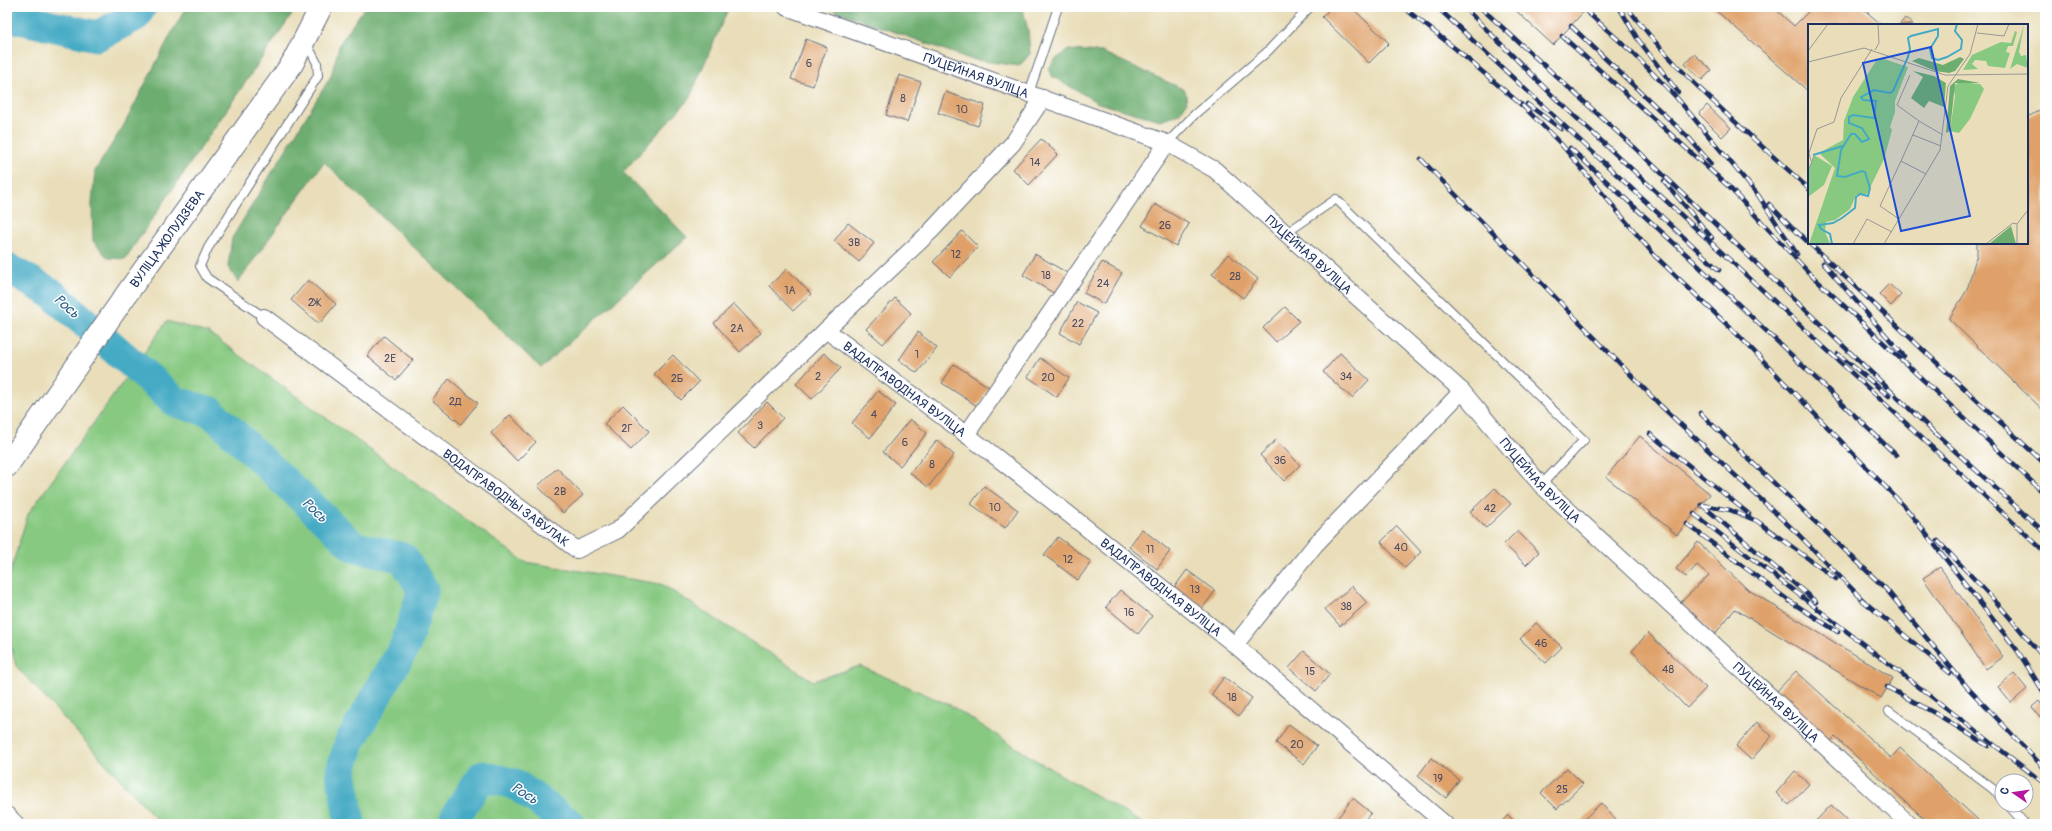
<svg xmlns="http://www.w3.org/2000/svg" width="2052" height="831" viewBox="0 0 2052 831" font-family="Pangolin,sans-serif">
  <style>
    .green { fill: #87c981; stroke: #517c70 }
    .forest { fill: #6dad6f; stroke: #446e66 }
    .lines { fill: none; stroke-linecap: round; stroke-linejoin: round }
    .river { stroke: #44aac4; stroke-width: 31 }
    .building { fill: #dfa169 }
    .lane-casing { stroke: #636c7e; stroke-width: 10 }
    .street-casing { stroke: #636c7e; stroke-width: 18 }
    .primary-casing { stroke: #636c7e; stroke-width: 24 }
    .lane { stroke: #fff; stroke-width: 8 }
    .street { stroke: #fff; stroke-width: 16 }
    .primary { stroke: #fff; stroke-width: 22 }
    .rail-casing { stroke: #1b2f5e; stroke-width: 4.5 }
    .rail { stroke: #fff; stroke-width: 3; stroke-dasharray: 9; stroke-linecap: butt }
    .labels { text-anchor: middle; stroke-width: 3; stroke-linejoin: round; paint-order: stroke }
    .number-label { font-size: 11px; fill: #4c4c61 }
    .street-label { font-size: 13px; fill: #1b2f5e; stroke: #fff }
    .water-label { font-size: 14px; font-style: italic; fill: #2b6087; stroke: #fff }
    .inset-river { fill: none; stroke: #44aac4; stroke-width: 2 }
    .inset-road { fill: none; stroke: #979895; stroke-width: 1 }
    .view { fill: #1d4ed8; fill-opacity: 0.15; stroke: #1d4ed8; stroke-width: 2 }
    .inset-edge { fill: none; stroke: #1b2f5e; stroke-width: 2 }
  </style>
  <rect width="100%" height="100%" fill="#fff"/>
  <filter id="ink" filterUnits="userSpaceOnUse"><feTurbulence type="fractalNoise" baseFrequency=".025" numOctaves="2"/><feDisplacementMap in="SourceGraphic" scale="8" xChannelSelector="R" yChannelSelector="G"/><feConvolveMatrix kernelMatrix="1 2 1 2 8 2 1 2 1" color-interpolation-filters="sRGB"/></filter>
  <filter id="wash" filterUnits="userSpaceOnUse"><feTurbulence type="fractalNoise" baseFrequency=".012" numOctaves="4" result="noise"/><feDisplacementMap in="SourceGraphic" scale="16" xChannelSelector="R" yChannelSelector="G"/><feGaussianBlur stdDeviation="0.9" result="paint"/><feColorMatrix in="noise" values="0 0 0 0 0 0 0 0 0 0 0 0 0 0 0 0 0 1.4 0 .05"/><feComposite in="paint" operator="in"/></filter>
  <g filter="url(#wash)">
    <rect width="100%" height="100%" fill="#e9deb9"/>
    <polygon class="green" points="167,321 209,333 525,562 661,584 813,681 860,666 950,705 1034,759 1144,824 161,824 16,666 7,632 7,582 28,514"/>
    <g class="forest">
      <polygon points="187,7 295,7 292,14 125,259 108,258 93,241 92,203 95,171 124,125 173,30"/>
      <polygon points="365,7 729,7 689,99 623,172 687,237 541,368 324,162 238,282 228,267 232,238 331,76 340,43"/>
      <polygon points="825,7 1022,7 1028,30 1030,54 1019,66 970,59"/>
      <polygon points="1068,50 1102,52 1185,90 1187,102 1179,114 1160,120 1098,103 1052,76 1049,68 1056,59"/>
    </g>
    <g class="lines">
      <g class="river">
        <polyline points="7,13 15,18 97,36 136,16 141,7"/>
        <polyline points="7,268 51,293 176,402 211,412 353,546 403,558 423,590 405,646 350,742 341,771 350,824"/>
        <polyline points="455,824 456,815 482,776 515,784 570,824"/>
      </g>
    </g>
    <g id="blocks">
      <g class="building">
        <polygon points="1332,7 1351,7 1389,43 1369,63 1322,17"/>
        <polygon points="1512,7 1588,7 1553,45"/>
        <polygon points="1712,7 1773,7 1794,26 1813,7 1861,7 1882,25 1809,25 1809,92"/>
        <polygon points="1905,18 1913,25 1899,25"/>
        <polygon points="806,39 827,47 813,86 791,79"/>
        <polygon points="1694,54 1712,70 1702,80 1685,64"/>
        <polygon points="899,75 921,82 907,122 886,115"/>
        <polygon points="945,92 985,105 978,126 938,113"/>
        <polygon points="1707,105 1731,128 1722,137 1699,114"/>
        <polygon points="2041,109 2045,115 2045,412 1949,319 1967,290 1977,254 1977,243 2027,243 2027,114 2030,116"/>
        <polygon points="1041,139 1058,154 1029,185 1013,169"/>
        <polygon points="1155,204 1189,224 1176,246 1142,226"/>
        <polygon points="848,223 874,243 859,262 834,241"/>
        <polygon points="962,231 978,247 950,277 933,262"/>
        <polygon points="1035,254 1069,274 1057,295 1023,275"/>
        <polygon points="1228,254 1258,279 1243,298 1212,274"/>
        <polygon points="1102,262 1122,273 1104,304 1084,293"/>
        <polygon points="787,269 811,294 793,311 769,286"/>
        <polygon points="308,280 336,304 319,324 291,300"/>
        <polygon points="1889,284 1901,295 1891,306 1879,294"/>
        <polygon points="895,298 911,313 883,344 866,329"/>
        <polygon points="1077,302 1097,313 1079,344 1060,333"/>
        <polygon points="734,304 761,333 740,352 714,323"/>
        <polygon points="1285,307 1299,321 1276,342 1263,328"/>
        <polygon points="918,332 937,348 917,373 899,360"/>
        <polygon points="384,336 413,360 396,380 367,356"/>
        <polygon points="824,353 841,368 812,399 796,384"/>
        <polygon points="1340,353 1369,380 1352,398 1323,372"/>
        <polygon points="673,355 699,382 681,400 654,374"/>
        <polygon points="1040,358 1069,378 1057,397 1028,377"/>
        <polygon points="954,364 989,387 977,406 942,383"/>
        <polygon points="449,379 478,403 461,424 432,400"/>
        <polygon points="878,391 896,405 870,438 852,423"/>
        <polygon points="767,402 783,418 754,448 738,433"/>
        <polygon points="623,405 649,431 631,450 604,424"/>
        <polygon points="510,415 536,442 517,461 491,433"/>
        <polygon points="910,419 927,433 900,466 883,452"/>
        <polygon points="1640,436 1710,494 1677,535 1606,477"/>
        <polygon points="937,440 954,455 928,487 910,473"/>
        <polygon points="1276,440 1300,465 1284,481 1260,455"/>
        <polygon points="557,468 583,495 563,513 538,486"/>
        <polygon points="984,486 1018,510 1005,528 971,504"/>
        <polygon points="1495,488 1511,504 1486,528 1470,512"/>
        <polygon points="1397,526 1421,552 1405,568 1381,542"/>
        <polygon points="1142,529 1170,551 1157,569 1129,547"/>
        <polygon points="1517,531 1539,552 1526,565 1504,544"/>
        <polygon points="1058,537 1091,562 1078,580 1044,555"/>
        <polygon points="1698,542 1747,589 1893,678 1881,698 1735,609 1714,635 1681,602 1709,575 1697,565 1686,577 1676,569"/>
        <polygon points="1940,567 2003,657 1986,669 1923,578"/>
        <polygon points="1187,570 1215,591 1202,609 1174,588"/>
        <polygon points="1352,586 1367,603 1340,626 1325,609"/>
        <polygon points="1120,590 1152,616 1138,634 1106,607"/>
        <polygon points="1536,623 1562,647 1546,663 1520,639"/>
        <polygon points="1648,633 1706,688 1687,708 1632,651"/>
        <polygon points="1304,651 1330,674 1316,691 1289,668"/>
        <polygon points="1796,671 1891,758 1900,748 1978,820 1975,824 1930,824 1835,737 1829,743 1776,692"/>
        <polygon points="2014,673 2027,689 2011,703 1998,687"/>
        <polygon points="1224,677 1252,698 1239,716 1211,695"/>
        <polygon points="2039,701 2045,709 2045,713 2040,717 2032,707"/>
        <polygon points="1757,722 1772,736 1751,760 1736,746"/>
        <polygon points="1289,724 1317,746 1304,764 1276,743"/>
        <polygon points="1431,758 1459,780 1446,798 1418,776"/>
        <polygon points="1567,768 1583,784 1557,809 1541,793"/>
        <polygon points="1795,771 1809,784 1789,805 1776,793"/>
        <polygon points="1353,798 1371,813 1361,824 1333,824"/>
        <polygon points="1601,803 1616,820 1612,824 1579,824"/>
        <polygon points="1831,805 1851,824 1814,823"/>
        <polygon points="1508,815 1517,824 1499,824"/>
      </g>
    </g>
  </g>
  <g filter="url(#ink)">
    <use href="#blocks" fill-opacity="0" stroke="#636c7e" stroke-width="1"/>
    <g class="lines">
      <defs>
        <g id="lane">
          <polyline points="1029,93 1058,7"/>
          <polyline points="1167,143 1195,114 1267,52 1310,7"/>
          <polyline points="1285,234 1336,199 1584,440 1541,485"/>
          <polyline points="264,317 207,278 200,266 208,248 318,76 317,63 306,42"/>
          <polyline points="1889,711 1993,789 2002,799"/>
          <polyline points="2008,805 2025,824"/>
        </g>
        <g id="street">
          <path id="s1" d="M786,7L1167,143L1215,170L1462,391L1541,485L1909,824"/>
          <path id="s2" d="M1043,98L1013,143L931,231L826,330L991,453L1235,645L1315,545L1462,391"/>
          <path id="s3" d="M264,317L577,550L618,530L826,330"/>
          <polyline points="966,435 1167,143"/>
          <polyline points="1235,645 1445,824"/>
          <polyline points="7,815 16,824"/>
        </g>
        <g id="primary">
          <path id="s4" d="M7,466L128,292L292,64L321,7"/>
        </g>
      </defs>
      <use href="#lane" class="lane-casing"/>
      <use href="#street" class="street-casing"/>
      <use href="#primary" class="primary-casing"/>
      <use href="#lane" class="lane"/>
      <use href="#street" class="street"/>
      <use href="#primary" class="primary"/>
      <defs>
        <g id="rail">
          <polyline points="1403,7 1462,54"/>
          <polyline points="1437,7 1719,270"/>
          <polyline points="1464,7 1554,97 2045,552"/>
          <polyline points="1480,7 1634,147 1937,435"/>
          <polyline points="1619,7 1637,38 1678,92"/>
          <path d="M1627,7C1678,75 1746,131 1809,189"/>
          <polyline points="1585,10 1634,54 1676,97 1758,195 1797,254"/>
          <polyline points="1571,26 1690,139 1711,164"/>
          <polyline points="1562,36 1728,186 1810,274 2045,494"/>
          <polyline points="1458,51 1525,108"/>
          <polyline points="1527,104 1561,129"/>
          <polyline points="1522,105 1561,144 1655,256 1741,338 1905,507 2017,650 2045,694"/>
          <polyline points="1570,148 1688,256 1896,455"/>
          <polyline points="1421,159 1661,406 1798,534 1865,602"/>
          <polyline points="1664,181 1712,238"/>
          <polyline points="1769,204 1798,234"/>
          <polyline points="1795,230 2045,464"/>
          <polyline points="1823,263 1904,356"/>
          <polyline points="1838,354 1889,396"/>
          <polyline points="1700,413 1886,589 1967,687 2045,769"/>
          <polyline points="1933,431 2045,533"/>
          <polyline points="1650,434 1749,514"/>
          <polyline points="1702,505 1730,510 1757,521 1836,579"/>
          <polyline points="1702,505 1816,602"/>
          <polyline points="1694,514 2045,784"/>
          <polyline points="1687,524 1788,600 1838,632"/>
          <polyline points="1938,541 1998,604 2045,659"/>
          <polyline points="1861,599 1950,673"/>
          <polyline points="1887,687 1940,716 1988,746"/>
        </g>
      </defs>
      <use href="#rail" class="rail-casing"/>
      <use href="#rail" class="rail"/>
    </g>
  </g>
  <g class="labels">
    <g class="number-label">
      <text x="809" y="67">6</text>
      <text x="903" y="102">8</text>
      <text x="962" y="113">10</text>
      <text x="1035" y="166">14</text>
      <text x="1165" y="229">26</text>
      <text x="854" y="246">3В</text>
      <text x="956" y="258">12</text>
      <text x="1046" y="279">18</text>
      <text x="1235" y="280">28</text>
      <text x="1103" y="287">24</text>
      <text x="790" y="294">1А</text>
      <text x="314" y="306">2Ж</text>
      <text x="1078" y="327">22</text>
      <text x="737" y="332">2А</text>
      <text x="917" y="358">1</text>
      <text x="390" y="362">2Е</text>
      <text x="818" y="380">2</text>
      <text x="1346" y="380">34</text>
      <text x="1048" y="381">20</text>
      <text x="677" y="382">2Б</text>
      <text x="455" y="405">2Д</text>
      <text x="874" y="418">4</text>
      <text x="760" y="429">3</text>
      <text x="627" y="432">2Г</text>
      <text x="905" y="446">6</text>
      <text x="1280" y="464">36</text>
      <text x="932" y="468">8</text>
      <text x="560" y="495">2В</text>
      <text x="995" y="511">10</text>
      <text x="1490" y="512">42</text>
      <text x="1401" y="551">40</text>
      <text x="1150" y="553">11</text>
      <text x="1068" y="563">12</text>
      <text x="1195" y="593">13</text>
      <text x="1346" y="610">38</text>
      <text x="1129" y="616">16</text>
      <text x="1541" y="647">46</text>
      <text x="1668" y="673">48</text>
      <text x="1310" y="675">15</text>
      <text x="1232" y="701">18</text>
      <text x="1297" y="748">20</text>
      <text x="1438" y="782">19</text>
      <text x="1562" y="793">25</text>
    </g>
    <g class="street-label">
      <text dy="5" stroke="none"><textPath href="#s1" startOffset="202">ПУЦЕЙНАЯ ВУЛІЦА</textPath></text>
      <text dy="5" stroke="none"><textPath href="#s4" startOffset="278">ВУЛІЦА ЖОЛУДЗЕВА</textPath></text>
      <text dy="5" stroke="none"><textPath href="#s1" startOffset="586">ПУЦЕЙНАЯ ВУЛІЦА</textPath></text>
      <text dy="5" stroke="none"><textPath href="#s2" startOffset="417">ВАДАПРАВОДНАЯ ВУЛІЦА</textPath></text>
      <text dy="5" stroke="none"><textPath href="#s1" startOffset="910">ПУЦЕЙНАЯ ВУЛІЦА</textPath></text>
      <text dy="5" stroke="none"><textPath href="#s3" startOffset="302">ВОДАПРАВОДНЫ ЗАВУЛАК</textPath></text>
      <text dy="5" stroke="none"><textPath href="#s2" startOffset="741">ВАДАПРАВОДНАЯ ВУЛІЦА</textPath></text>
      <text dy="5" stroke="none"><textPath href="#s1" startOffset="1234">ПУЦЕЙНАЯ ВУЛІЦА</textPath></text>
    </g>
    <g class="water-label">
      <text transform="translate(67 306) rotate(41)" y="5">Рось</text>
      <text transform="translate(315 510) rotate(43)" y="5">Рось</text>
      <text transform="translate(525 793) rotate(32)" y="5">Рось</text>
    </g>
  </g>
  <g transform="translate(1808 24)">
    <rect width="220" height="220" fill="#e9deb9"/>
    <path d="M216,1L211,28L213,32L218,31L220,44L209,40L202,45ZM207,7L209,8L205,22H200L198,28L202,29L197,44L180,42L178,37L167,36L164,40L170,45L155,46L164,31L193,18L203,19ZM73,34L100,43L87,77V88L82,103L84,106L76,135L59,170L48,171L42,185L27,196L18,198L17,208L22,220H1L27,144L11,129L35,116L36,97L45,73L68,37ZM152,58L172,60L176,65L162,95L151,109L142,107L147,72L145,62ZM6,131L24,142L16,161L0,173V148Z" fill="#87c981"/>
    <path d="M152,33L156,35L147,47L141,49L127,47L104,37L111,34L135,41ZM105,47L126,52L138,59L136,83L121,77L116,84L103,74L115,53ZM150,55L172,59H147L142,107L138,109L142,62ZM203,202L208,220H181Z" fill="#6dad6f"/>
    <path class="inset-river" d="M5,131L35,122M24,220L22,210L13,205L11,201L25,199L34,194L47,184L48,173L52,170L60,172L62,164L57,148L54,147L37,153L29,152L33,126L43,110H47L54,118L61,115L54,104L41,99V93L45,91L66,94L68,77L55,76L53,73L66,66L82,69L85,67L100,33L102,25L100,14L103,12L130,5V12L122,25L124,34L130,36L139,33L153,25L154,16L147,7L149,0"/>
    <path class="inset-road" d="M169,9L196,12L201,0M67,26L71,19L70,0M0,27L20,0M0,38L56,24L137,51L220,50M102,51L89,81L111,97M105,111L133,122M3,137L1,129L9,105L26,98L33,74L64,25M0,147L6,132M118,150L93,137L111,97L135,111M91,195L72,182L93,137M45,220L59,195L84,208M76,220L132,126L140,62L162,30L170,0M178,220L205,199L209,200M209,220V200L220,186"/>
    <path class="view" d="M123,23L162,192L93,207L55,39Z"/>
    <rect width="220" height="220" class="inset-edge"/>
  </g>
  <rect width="2052" height="831" fill="none" stroke="#fff" stroke-width="24"/>
  <g transform="translate(2014 793) rotate(283)"><circle r="19" fill="#ffffff" stroke="#a4acbf"/>
  <path d="M0-3L7 15L0 10L-7 15Z" fill="#b5179e"/>
  <text y="-6" font-size="11" font-weight="bold" text-anchor="middle" fill="#1b2f5e">С</text>
  </g>
</svg>
